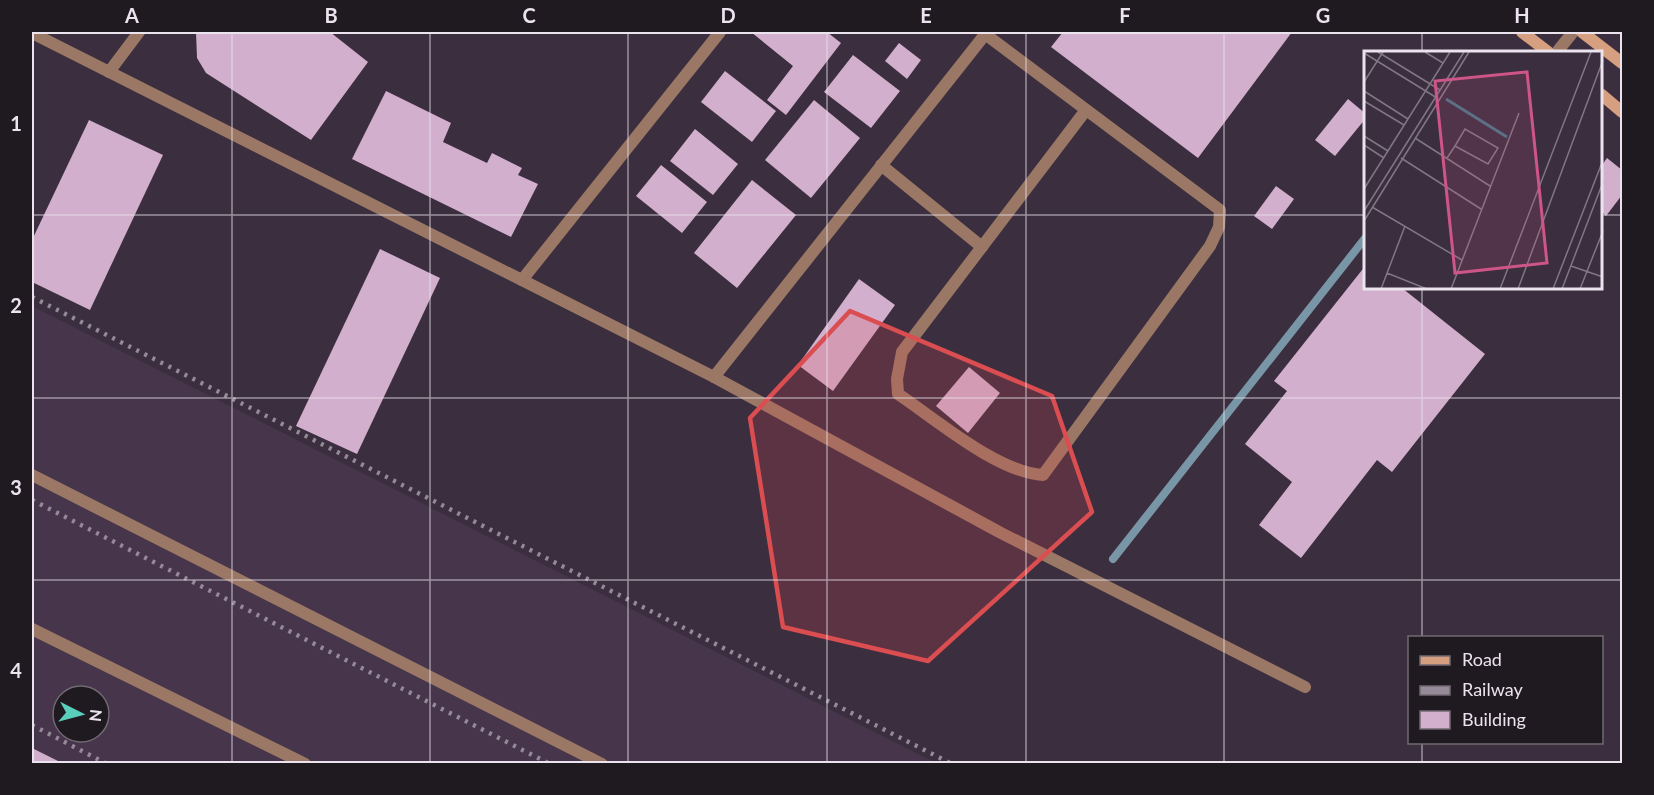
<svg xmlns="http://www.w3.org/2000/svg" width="1654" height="795" viewBox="0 0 1654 795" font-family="Lato,sans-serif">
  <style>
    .built { fill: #46354b; fill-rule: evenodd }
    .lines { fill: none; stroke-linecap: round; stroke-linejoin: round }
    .stream { stroke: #7996a6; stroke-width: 8 }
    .building { fill: #d2afcd }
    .service { stroke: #9b7865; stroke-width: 12 }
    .minor { stroke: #9b7865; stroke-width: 12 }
    .secondary { stroke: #d69f7f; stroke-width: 12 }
    .rail { stroke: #948a98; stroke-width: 4.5; stroke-dasharray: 3 6; stroke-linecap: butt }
    .marked { fill: #da4d50; fill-opacity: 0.2; stroke: #da4d50; stroke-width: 4.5; stroke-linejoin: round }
    .grid { fill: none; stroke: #ebe3ee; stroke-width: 1.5; stroke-opacity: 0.55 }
    .inset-river { fill: none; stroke: #487587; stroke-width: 3 }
    .inset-road { fill: none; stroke: #817685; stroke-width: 1.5 }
    .view { fill: #ce5587; fill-opacity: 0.15; stroke: #ce5587; stroke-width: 3 }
    .inset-edge { fill: none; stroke: #ebe3ee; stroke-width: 3 }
    .neatline { fill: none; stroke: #ebe3ee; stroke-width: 2 }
    .grid-label { font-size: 20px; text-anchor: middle; font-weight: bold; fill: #ebe3ee }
  </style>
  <rect width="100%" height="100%" fill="#3b2e3f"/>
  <path class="built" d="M32,306L936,763H32ZM63,696H99V732H63Z"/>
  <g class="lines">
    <polyline class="stream" points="1113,559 1366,237"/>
  </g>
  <g class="building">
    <polygon points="196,32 330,32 368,62 311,140 206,73 197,58"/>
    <polygon points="751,32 827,32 841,43 786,115 767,100 793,66"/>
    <polygon points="1063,32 1292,32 1198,158 1051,47"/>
    <polygon points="899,43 921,60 907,79 885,61"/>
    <polygon points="853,55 900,91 871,128 824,92"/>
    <polygon points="725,71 776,111 752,142 701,102"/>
    <polygon points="386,91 451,123 443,142 487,163 492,153 522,168 518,175 538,184 511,237 352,159"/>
    <polygon points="1348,99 1366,114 1366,118 1335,156 1315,140"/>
    <polygon points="814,100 860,138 811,198 765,160"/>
    <polygon points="89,120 163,155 90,310 32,282 32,240"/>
    <polygon points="695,129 738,164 713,195 670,161"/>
    <polygon points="1607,158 1622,170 1622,195 1606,216 1602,212 1602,165"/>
    <polygon points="661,165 707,202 682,233 636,196"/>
    <polygon points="752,180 796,215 737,288 694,253"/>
    <polygon points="1276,186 1294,199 1272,229 1254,216"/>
    <polygon points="380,249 440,278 357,454 296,426"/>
    <polygon points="1366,265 1366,288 1402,288 1485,354 1392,472 1377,460 1301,558 1259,525 1292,482 1245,444 1287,391 1274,381"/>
    <polygon points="859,279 895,305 833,391 798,365"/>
    <polygon points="969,367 1000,393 968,433 936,406"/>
    <polygon points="32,748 64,764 32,764"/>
  </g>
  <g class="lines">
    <g class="service">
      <path d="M985,34C1063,92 1141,151 1220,210L1219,227L1210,246L1043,475C997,472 937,420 898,394L897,379L902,352L1086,110"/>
      <polyline points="1557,52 1573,32"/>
      <polyline points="881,165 982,247"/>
      <polyline points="32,475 602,764"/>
      <polyline points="32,629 305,764"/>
    </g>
    <g class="minor">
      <polyline points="32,33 714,377 1001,533 1305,687"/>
      <polyline points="109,72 139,32"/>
      <polyline points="522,280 720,32"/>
      <polyline points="714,377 987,32"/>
    </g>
    <g class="secondary">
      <polyline points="1522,32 1548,52"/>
      <polyline points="1582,32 1622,63"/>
      <polyline points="1602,95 1622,112"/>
    </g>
    <g class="rail">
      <polyline points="32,297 952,764"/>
      <polyline points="32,500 550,764"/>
      <polyline points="32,725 107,764"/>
    </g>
  </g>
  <path class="marked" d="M850,311L1052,396L1092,512L928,661L783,627L750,418Z"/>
  <path class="grid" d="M232,32V764M430,32V764M628,32V764M827,32V764M1026,32V764M1224,32V764M1422,32V52M32,215H1366M1602,215H1622M1422,288V638M32,398H1622M32,580H1622M1422,742V764"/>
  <g transform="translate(1364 51)">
    <rect width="238" height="238" fill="#3b2e3f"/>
    <path class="inset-river" d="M82,48L143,86"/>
    <path class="inset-road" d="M14,1L76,39M61,1L79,12M0,2L73,47M0,31L19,1M0,40L44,68M0,50L40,74M0,85L24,100M51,87L126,135M0,94L20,107M37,107L117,158M83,107L91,95L101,78L134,97L124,113L91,95M0,138L86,1M8,156L98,209M0,160L100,1M0,170L105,1M207,215L239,226M23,222L63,238M17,238L41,175M87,238L155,62M136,238L227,1M154,238L239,9M189,238L239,109M198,238L239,131M216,238L239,180"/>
    <path class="view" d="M163,21L183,212L91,222L71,30Z"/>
    <rect width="238" height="238" class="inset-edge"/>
  </g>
  <rect width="1654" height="795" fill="none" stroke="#1f1920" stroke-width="66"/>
  <rect x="1408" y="636" width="195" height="108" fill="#1f1920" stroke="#716a72" stroke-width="1.5"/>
  <rect x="1420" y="656" width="30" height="9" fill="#d69f7f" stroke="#716a72" stroke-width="1.5"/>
  <text x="1462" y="666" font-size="18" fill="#ebe3ee">Road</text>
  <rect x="1420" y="686" width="30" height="9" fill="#948a98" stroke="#716a72" stroke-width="1.5"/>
  <text x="1462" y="696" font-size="18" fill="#ebe3ee">Railway</text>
  <rect x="1420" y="711" width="30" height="18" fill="#d2afcd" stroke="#716a72" stroke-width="1.5"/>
  <text x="1462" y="726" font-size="18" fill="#ebe3ee">Building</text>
  <g transform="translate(81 714) rotate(96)"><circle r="28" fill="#1f1920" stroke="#716a72" stroke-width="1.5"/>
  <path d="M0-4.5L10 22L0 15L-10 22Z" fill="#5bcebb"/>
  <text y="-9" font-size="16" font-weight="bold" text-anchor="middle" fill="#ebe3ee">N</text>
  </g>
  <rect x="33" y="33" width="1588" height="729" class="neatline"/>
  <g class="grid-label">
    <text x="132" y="23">A</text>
    <text x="331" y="23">B</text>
    <text x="529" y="23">C</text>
    <text x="728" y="23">D</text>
    <text x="926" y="23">E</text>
    <text x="1125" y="23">F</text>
    <text x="1323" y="23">G</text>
    <text x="1522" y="23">H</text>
    <text x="16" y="131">1</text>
    <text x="16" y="313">2</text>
    <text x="16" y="495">3</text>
    <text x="16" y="678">4</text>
  </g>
</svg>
